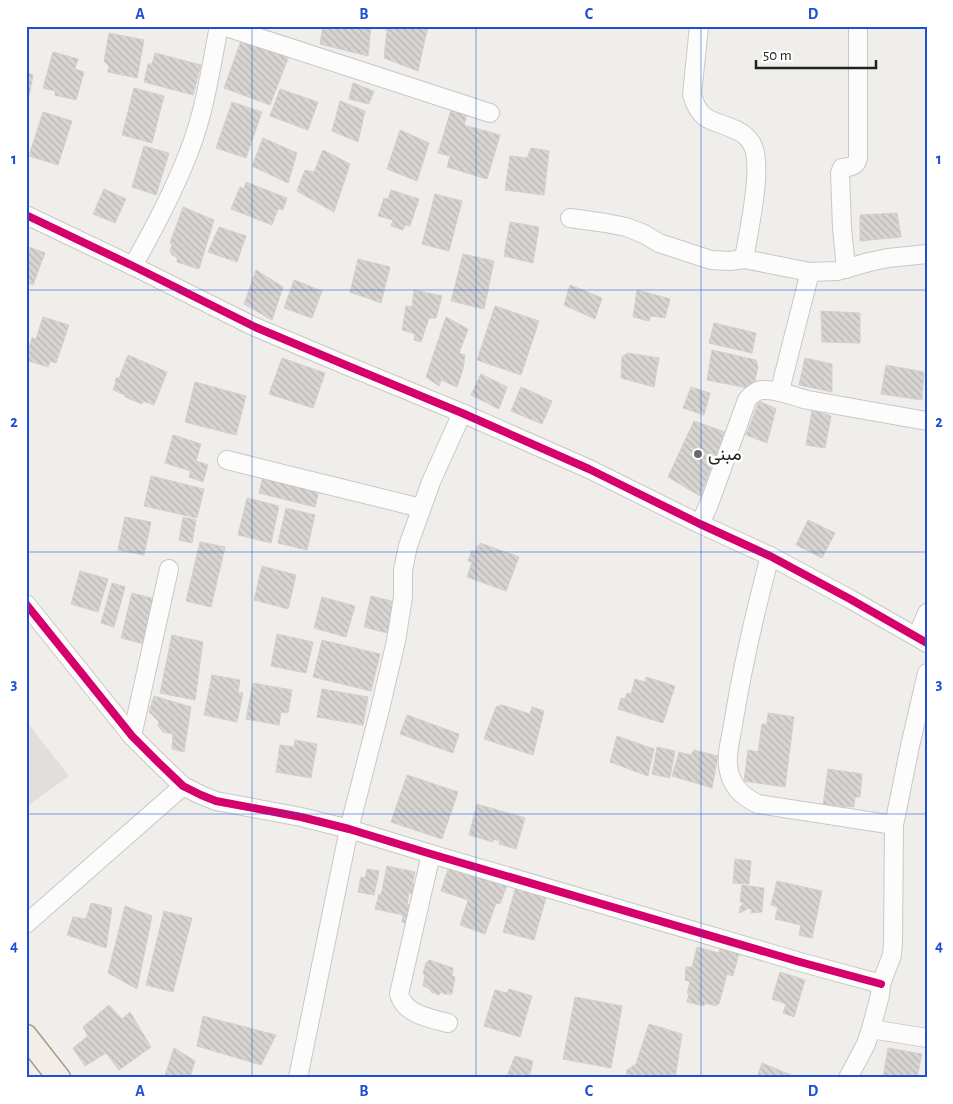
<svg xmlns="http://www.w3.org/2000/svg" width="953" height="1104" viewBox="0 0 953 1104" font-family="'Alegreya Sans',Vazirmatn,sans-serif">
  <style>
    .parking { fill: #e0dfde }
    .building { fill: url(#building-back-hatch); stroke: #d3d0cc }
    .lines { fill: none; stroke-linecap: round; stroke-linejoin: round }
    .minor-casing { stroke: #c9c8c7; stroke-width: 20 }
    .major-casing { stroke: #a79c86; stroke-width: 25 }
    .minor { stroke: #fdfcfc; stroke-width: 18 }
    .major { stroke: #f3ede7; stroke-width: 22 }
    .cycleway-casing { stroke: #fff; stroke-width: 11 }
    .cycleway { stroke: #d6006c; stroke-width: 8 }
    .grid { fill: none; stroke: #1d4ed8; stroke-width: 1; stroke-opacity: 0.55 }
    .poi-dot { fill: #6a6968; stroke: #fff; stroke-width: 2 }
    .labels { text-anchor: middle; stroke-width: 5; stroke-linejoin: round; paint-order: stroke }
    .poi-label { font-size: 18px; fill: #222; stroke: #fff; text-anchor: start }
    .neatline { fill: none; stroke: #1d4ed8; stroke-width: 2 }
    .grid-label { font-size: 16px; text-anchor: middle; font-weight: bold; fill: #1d4ed8 }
  </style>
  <defs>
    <pattern id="building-back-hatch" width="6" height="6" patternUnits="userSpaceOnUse" patternTransform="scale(1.25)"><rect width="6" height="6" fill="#d7d4d2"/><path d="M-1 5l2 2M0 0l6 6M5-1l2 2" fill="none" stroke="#b8b6b4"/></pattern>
  </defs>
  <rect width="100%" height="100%" fill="#f0eeeb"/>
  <polygon class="parking" points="26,721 69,776 26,807"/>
  <g class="building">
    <polygon points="323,26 371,26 368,56 320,44"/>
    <polygon points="383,26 428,26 418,71 384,58 387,31"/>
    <polygon points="109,33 144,40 137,78 108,72 109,66 104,61"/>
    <polygon points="242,38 289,56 270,105 224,88"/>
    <polygon points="53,52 78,59 75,69 84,72 76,100 55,95 55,91 43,88"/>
    <polygon points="155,53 201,65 193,95 144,82 148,64 152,64"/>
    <polygon points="26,72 33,75 29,97 26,96"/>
    <polygon points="353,83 374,91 369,104 349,99"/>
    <polygon points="134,88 164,96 152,143 122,135"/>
    <polygon points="280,89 318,102 308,130 270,116"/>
    <polygon points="340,101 365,111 358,142 332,131"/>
    <polygon points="232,102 262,112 246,158 216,148"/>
    <polygon points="451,110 467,115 464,125 500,135 487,179 447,167 450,156 438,153"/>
    <polygon points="43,112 72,121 58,165 29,156"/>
    <polygon points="400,130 429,143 417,181 387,169"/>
    <polygon points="263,138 297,153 288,183 252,166"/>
    <polygon points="144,146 169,153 156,195 132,187"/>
    <polygon points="531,148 549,151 544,195 505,190 510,156 527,158"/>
    <polygon points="323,150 350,164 334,212 297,191 305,170 314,172"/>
    <polygon points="246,182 287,198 283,210 278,209 272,225 231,209 240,187 244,189"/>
    <polygon points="104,189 126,199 115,223 93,214"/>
    <polygon points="391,190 419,199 410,226 405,225 403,230 391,226 393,220 378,216 384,198 388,199"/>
    <polygon points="435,194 462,201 449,251 422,244"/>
    <polygon points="183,207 214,220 199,269 177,262 177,257 172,255 170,251 172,245 170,243"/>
    <polygon points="897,213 901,237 860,241 860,215"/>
    <polygon points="510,222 539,227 533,263 504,256"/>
    <polygon points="219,227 246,236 237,262 208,252"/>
    <polygon points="26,246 45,253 33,285 26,282"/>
    <polygon points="463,254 494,261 484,309 451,301"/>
    <polygon points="358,259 390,267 381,303 350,292"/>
    <polygon points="256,270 283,287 272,320 244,304"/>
    <polygon points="294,280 322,291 312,318 284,308"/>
    <polygon points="570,285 602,298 595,319 564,305"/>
    <polygon points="414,290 442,296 436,318 429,318 421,342 414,340 415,334 402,330 406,306 412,307"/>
    <polygon points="637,290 670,299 665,318 651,316 649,321 633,317"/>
    <polygon points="495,306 539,321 521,375 477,360"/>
    <polygon points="821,311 860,313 860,343 822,342"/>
    <polygon points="43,317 69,325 56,363 50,361 48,367 26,360 26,356 32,338 36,339"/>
    <polygon points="446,317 468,329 459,353 465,355 463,369 457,387 441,380 439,386 426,377"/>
    <polygon points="714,323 756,333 752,353 709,343"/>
    <polygon points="712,350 756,360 758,367 753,389 707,380"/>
    <polygon points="628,353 659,358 654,387 621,378 622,357"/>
    <polygon points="128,355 167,372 154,405 143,401 142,404 125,397 125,395 113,390 116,382 115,381 117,377 119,378"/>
    <polygon points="282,358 325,373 313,408 269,394"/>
    <polygon points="805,358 832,364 832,392 799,385"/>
    <polygon points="886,365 924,372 922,400 881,394"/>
    <polygon points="481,374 507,387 499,409 471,395"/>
    <polygon points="195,382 246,396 236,435 185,422"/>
    <polygon points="521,387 552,401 542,424 511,411"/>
    <polygon points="691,387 710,393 704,415 683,408"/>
    <polygon points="759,401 776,409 767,443 746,435"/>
    <polygon points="812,410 831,416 825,448 806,445"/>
    <polygon points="694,421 725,432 700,496 668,477"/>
    <polygon points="173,435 201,444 196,461 208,465 203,482 189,477 191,471 165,463"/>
    <polygon points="264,472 320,486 315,507 259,493"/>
    <polygon points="151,476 204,489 197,518 144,506"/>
    <polygon points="247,498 279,506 271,543 238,535"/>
    <polygon points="286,508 315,515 307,550 278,543"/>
    <polygon points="125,517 151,522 144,555 118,550"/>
    <polygon points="183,517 196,520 192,543 179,540"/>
    <polygon points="808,520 835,533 822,558 796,545"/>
    <polygon points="200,542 225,547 211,607 186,601"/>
    <polygon points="480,543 519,557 506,591 467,577 472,562 468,561 472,550 475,552 477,546 479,547"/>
    <polygon points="262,566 296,575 288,609 254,600"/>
    <polygon points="80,571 108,579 98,612 71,604"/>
    <polygon points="112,583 125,587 114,627 101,623"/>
    <polygon points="132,593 159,600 148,645 121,638"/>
    <polygon points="371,596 395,602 387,633 364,627"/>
    <polygon points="322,597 355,606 346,637 314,628"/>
    <polygon points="277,634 313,642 306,673 271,666"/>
    <polygon points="172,635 203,642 195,700 160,693"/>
    <polygon points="322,640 380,654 371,691 313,677"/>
    <polygon points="212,675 240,680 238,692 243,693 237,722 204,715"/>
    <polygon points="646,677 675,686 663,723 618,709 621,698 625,699 627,693 631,694 635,679 645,682"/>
    <polygon points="253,683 292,690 288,713 281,712 279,725 246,719"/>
    <polygon points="322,689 368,697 363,725 317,717"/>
    <polygon points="154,696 191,707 184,752 172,749 173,734 163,732 158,726 159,722 149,712"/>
    <polygon points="502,705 530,714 532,707 544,711 533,755 484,739 496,707"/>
    <polygon points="768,713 794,717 785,787 744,781 748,750 758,752 762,724 767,724"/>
    <polygon points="407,715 459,734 453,753 400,734"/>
    <polygon points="617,736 654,749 648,776 610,762"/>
    <polygon points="295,740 317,744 311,778 276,772 280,745 294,747"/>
    <polygon points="657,747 675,751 670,778 652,774"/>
    <polygon points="694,750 718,756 712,788 672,776 679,752 691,755"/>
    <polygon points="828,769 862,774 860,797 855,797 854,807 823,805"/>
    <polygon points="407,775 458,792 442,839 391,822"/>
    <polygon points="477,804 525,818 516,849 499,844 500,841 493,839 493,842 469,835"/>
    <polygon points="735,859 751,861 749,884 733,883"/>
    <polygon points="387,866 415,872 412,884 416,885 414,894 409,893 407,904 412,905 408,924 402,922 403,915 375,909 379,894 381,895"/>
    <polygon points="449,866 507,885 500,904 496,903 485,934 460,925 468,900 441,891"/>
    <polygon points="367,869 379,871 374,895 358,892 361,877 365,878"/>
    <polygon points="777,881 822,891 812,938 799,935 801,925 775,919 778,907 771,905"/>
    <polygon points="742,885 764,888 762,912 751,913 752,910 748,908 744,911 739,913 740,907 744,903 740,902"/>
    <polygon points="516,886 547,894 534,940 503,932"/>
    <polygon points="91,903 112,908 106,948 67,935 73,917 86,919"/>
    <polygon points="125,906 152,916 137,989 108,973"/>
    <polygon points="164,911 192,918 173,992 146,985"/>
    <polygon points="697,947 719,953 720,948 739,953 733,976 727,974 719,1004 717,1004 716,1006 705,1003 704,1006 687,1002 689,994 687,993 690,982 685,980 686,967 692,967"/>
    <polygon points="429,960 453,968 452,976 455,977 452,994 444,994 443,992 441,992 439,995 431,992 430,989 423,986 425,975 423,973 426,963"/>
    <polygon points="780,972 805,980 794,1017 783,1013 786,1004 772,999"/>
    <polygon points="509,989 532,996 520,1037 484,1026 495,990 507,993"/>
    <polygon points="575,997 622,1006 611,1068 563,1059"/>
    <polygon points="109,1005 122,1019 130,1012 151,1047 119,1070 106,1053 85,1066 73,1048 88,1036 83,1027"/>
    <polygon points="203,1016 276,1035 261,1065 197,1046"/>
    <polygon points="649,1024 682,1034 675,1078 626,1078 627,1070 636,1064"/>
    <polygon points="174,1048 195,1061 190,1078 164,1078"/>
    <polygon points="888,1048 922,1054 917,1078 883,1078"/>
    <polygon points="515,1056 533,1061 529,1078 506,1078"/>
    <polygon points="762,1063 791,1075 790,1078 757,1078"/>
  </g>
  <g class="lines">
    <defs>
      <g id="minor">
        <polyline points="223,26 490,113"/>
        <path d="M699,26L692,95C701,125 715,119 738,131C743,133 749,139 752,144C764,166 748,233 744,259L810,272L837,271L869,262L888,258L927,254"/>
        <polyline points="26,215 133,266 255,327 348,366 462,413 589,469 700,524 770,556 850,599 927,643"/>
        <polyline points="570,218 606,223 626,227 644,234 659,243 711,260 730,261 744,259"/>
        <path d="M133,266C154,228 175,189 190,149C205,110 211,67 219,26"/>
        <path d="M846,269L842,228L840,173L842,168C849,167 856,167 858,158V26"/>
        <polyline points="780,392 783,378 810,272"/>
        <polyline points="227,460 421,508"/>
        <path d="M700,524L709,504L747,400C751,395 756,390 763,390C778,389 794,397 808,400C848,407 887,414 927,421"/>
        <path d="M770,556C755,612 742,668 733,725C731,739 725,756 729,771C732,787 743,797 758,804L894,825"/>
        <polyline points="26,604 132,736 159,763 183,786 201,795 216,801 301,817 349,829 431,854 800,962 881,984"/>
        <polyline points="917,637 927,613"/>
        <polyline points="132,736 169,569"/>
        <path d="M431,854L399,994C405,1015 430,1018 448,1023"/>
        <polyline points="26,924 183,786"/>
        <polyline points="871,1029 927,1038"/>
        <polyline points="298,1078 349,829 381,705 396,641 403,597 403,570 408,546 431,482 462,413"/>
        <polyline points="848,1078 866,1044 871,1029 880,995 881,984 892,955 893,942 894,825 910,746 927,673"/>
      </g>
      <polyline id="major" points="26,1036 59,1078"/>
    </defs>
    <use href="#minor" class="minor-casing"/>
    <use href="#major" class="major-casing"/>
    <use href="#minor" class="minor"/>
    <use href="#major" class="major"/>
    <defs>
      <g id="cycleway">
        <polyline points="26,215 133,266 255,327 348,366 462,413 589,469 700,524 770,556 850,599 927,643"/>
        <polyline points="26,604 132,736 159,763 183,786 201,795 216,801 301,817 349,829 431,854 800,962 881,984"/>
      </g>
    </defs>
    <use href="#cycleway" class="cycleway-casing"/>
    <use href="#cycleway" class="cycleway"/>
  </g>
  <path class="grid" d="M252,26V1078M476,26V1078M701,26V1078M26,290H927M26,552H927M26,814H927"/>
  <circle class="poi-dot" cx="698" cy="454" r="5"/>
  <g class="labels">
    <g class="poi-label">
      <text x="708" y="460">مبنى</text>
    </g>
  </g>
  <rect width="953" height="1104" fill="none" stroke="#ffffff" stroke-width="55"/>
  <path d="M756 60v8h120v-8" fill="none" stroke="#222222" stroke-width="2.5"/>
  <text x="763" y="60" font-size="15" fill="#222222" stroke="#ffffff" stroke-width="4" paint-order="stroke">50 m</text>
  <rect x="28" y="28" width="898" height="1048" class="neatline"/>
  <g class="grid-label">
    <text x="140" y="19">A</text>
    <text x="364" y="19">B</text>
    <text x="589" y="19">C</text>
    <text x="813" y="19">D</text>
    <text x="14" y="164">1</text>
    <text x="939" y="164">1</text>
    <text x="14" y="427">2</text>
    <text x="939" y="427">2</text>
    <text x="14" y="689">3</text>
    <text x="939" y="689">3</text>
    <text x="14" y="951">4</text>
    <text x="939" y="951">4</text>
    <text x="140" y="1096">A</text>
    <text x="364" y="1096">B</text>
    <text x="589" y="1096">C</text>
    <text x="813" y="1096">D</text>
  </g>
</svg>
